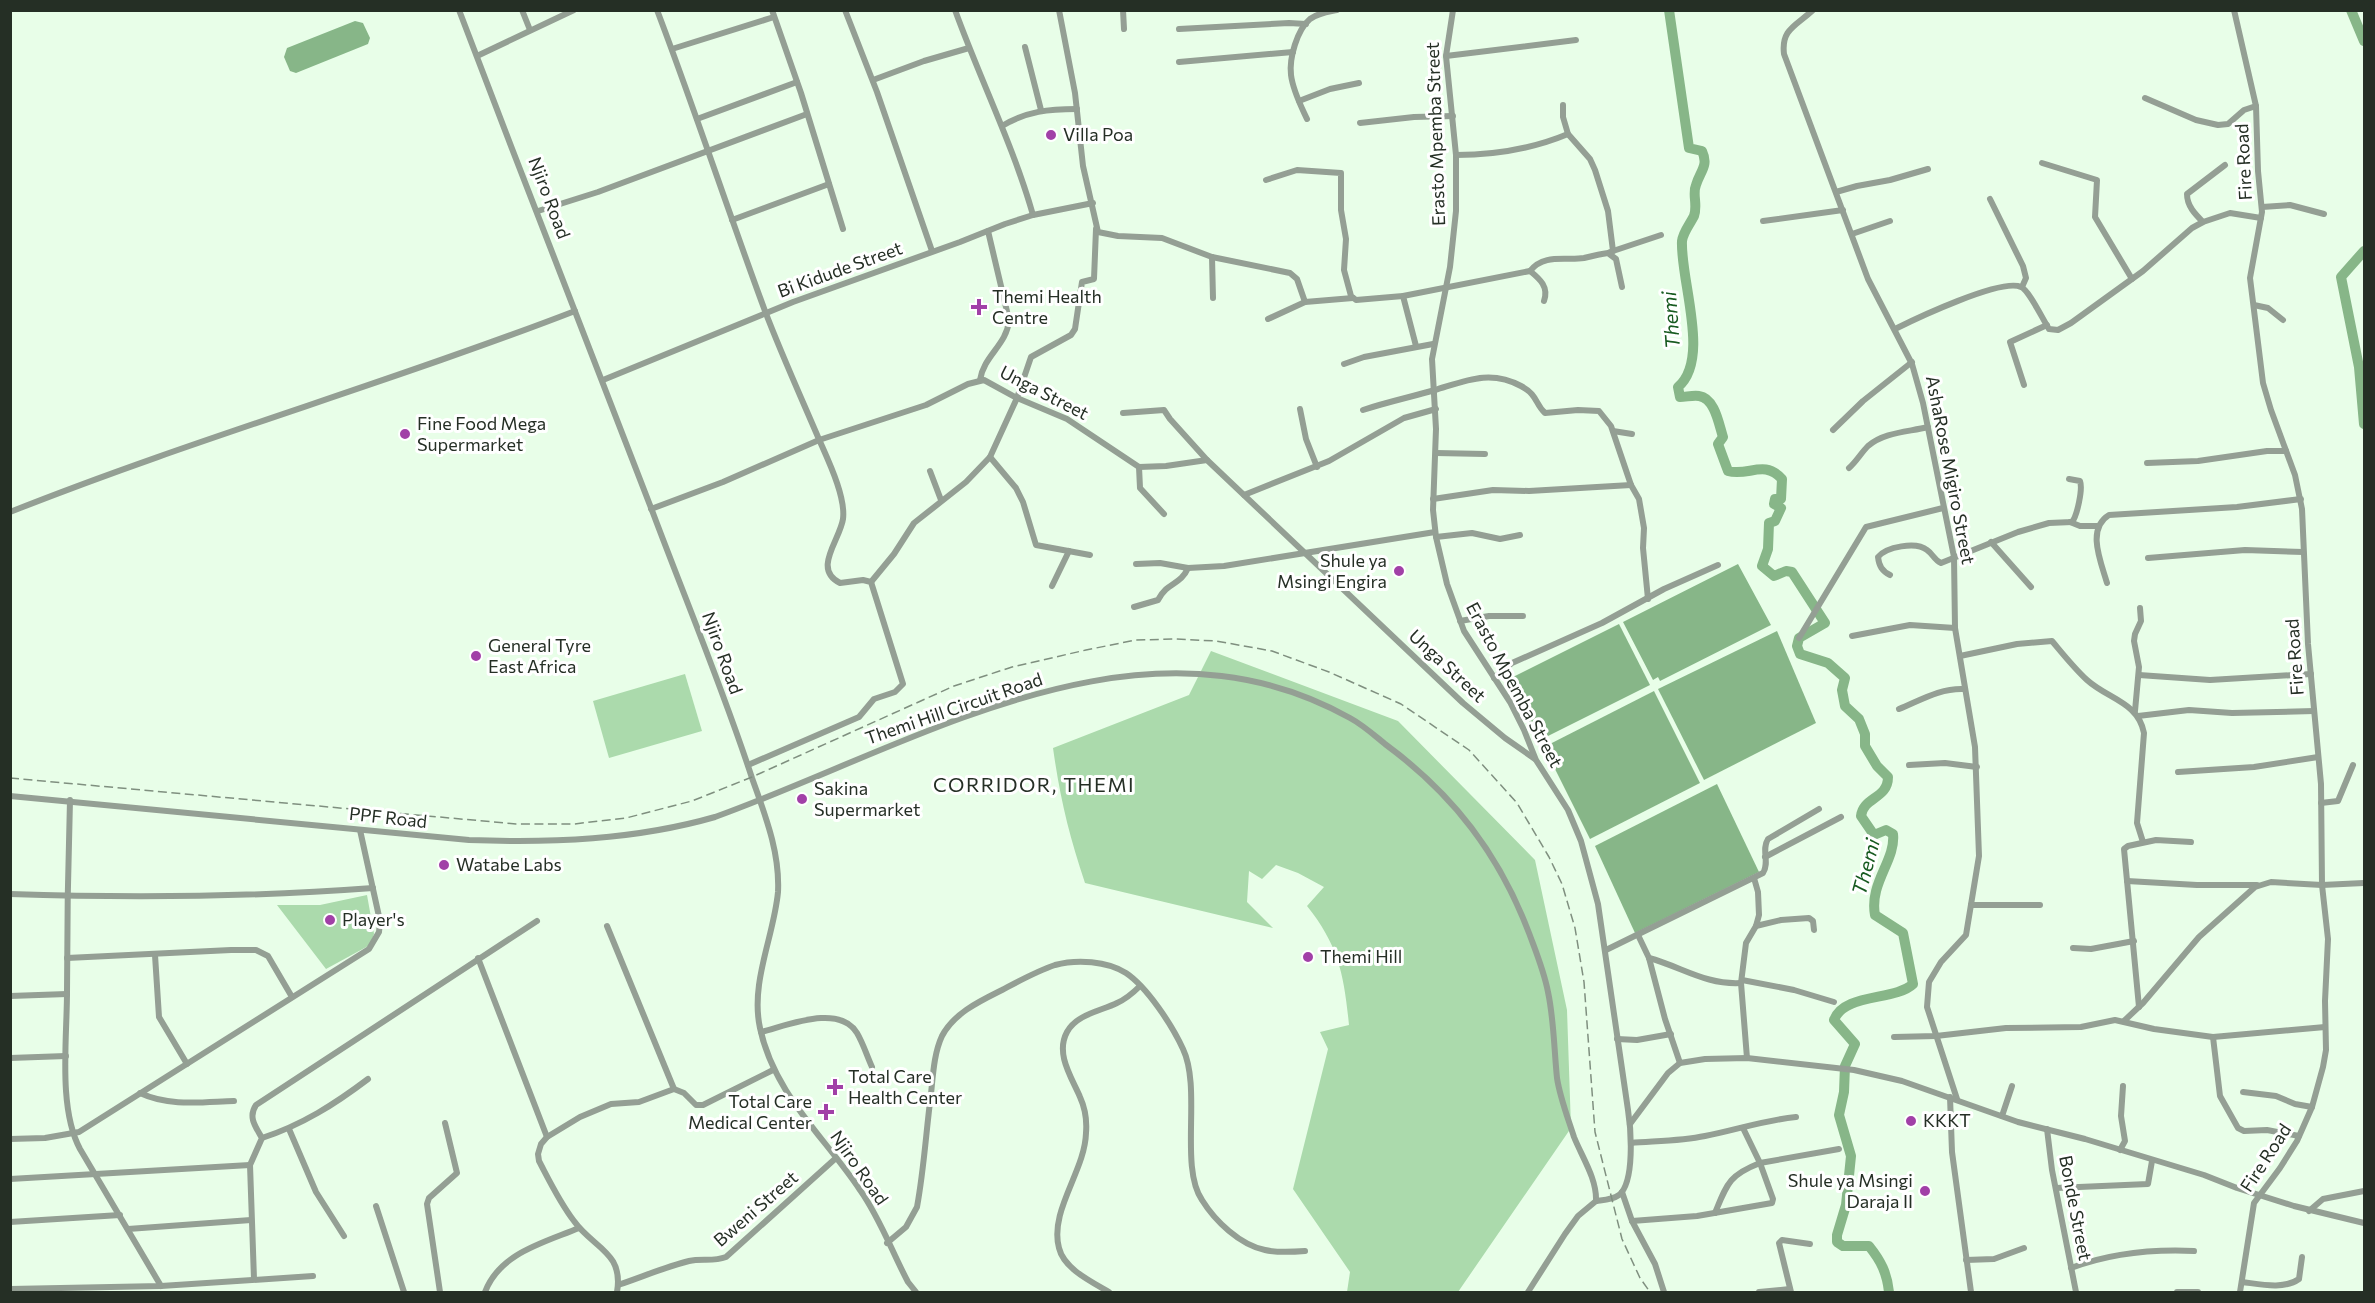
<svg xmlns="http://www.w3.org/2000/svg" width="2375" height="1303" viewBox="0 0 2375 1303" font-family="Commissioner,sans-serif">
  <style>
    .green { fill: #abdaac }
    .water { fill: #87b688 }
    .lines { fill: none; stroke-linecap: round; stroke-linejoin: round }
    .river { stroke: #87b688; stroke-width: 10 }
    .minor { stroke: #949f94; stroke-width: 6 }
    .rail { stroke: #7f8f7f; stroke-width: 1.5; stroke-dasharray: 9 4.5; stroke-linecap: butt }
    .poi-dot { fill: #a140a7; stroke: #fff; stroke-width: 2 }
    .labels { text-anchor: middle; stroke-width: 6; stroke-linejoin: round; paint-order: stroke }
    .street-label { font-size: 18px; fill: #252f25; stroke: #fff }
    .poi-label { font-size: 18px; fill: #252f25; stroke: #fff; text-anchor: start }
    .water-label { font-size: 20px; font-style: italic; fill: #175a20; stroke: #fff }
    .neighbourhood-label { font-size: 20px; letter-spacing: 1.5px; fill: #252f25; stroke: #fff }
  </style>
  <rect width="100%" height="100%" fill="#e8fee8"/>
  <g class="green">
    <path d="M1211,651L1398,721L1535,860L1567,1010L1571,1128L1458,1292H1347L1350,1272L1293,1189L1328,1049L1320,1032L1349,1025C1344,975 1339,946 1307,906L1324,887L1298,873L1276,865L1262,879L1249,871L1247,902L1273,928L1085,883C1069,835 1060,798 1053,748L1189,695Z"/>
    <polygon points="685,674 702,731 609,758 593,701"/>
    <polygon points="367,895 374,934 370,945 326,969 277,905 320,905"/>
  </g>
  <g class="water">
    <polygon points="355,21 363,23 370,38 368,44 296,73 290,71 284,57 287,48"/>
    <polygon points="1738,564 1771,625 1660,681 1658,677 1653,680 1623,622"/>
    <polygon points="1619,624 1650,685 1538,741 1509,679"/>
    <polygon points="1777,631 1816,723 1704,780 1658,689"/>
    <polygon points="1654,691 1700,783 1590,839 1544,747"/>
    <polygon points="1717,784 1759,872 1635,933 1595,846"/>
  </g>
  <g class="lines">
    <g class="river">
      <path d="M1669,10L1689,148L1702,151C1709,166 1700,171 1696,185C1692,194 1698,205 1694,216C1690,224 1683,232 1682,241C1680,280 1711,359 1678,387L1680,397C1686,397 1693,395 1699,396C1715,398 1719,425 1723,437L1718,444L1728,471C1748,477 1764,459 1782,479L1781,499H1775L1774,504L1781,508L1775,521L1769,523L1768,549L1762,566L1774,576L1786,571L1792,572L1825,623L1799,638L1797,646L1800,654L1828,663L1845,678L1842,690L1845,706L1859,719L1865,734V746L1877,766L1888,777C1888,799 1863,797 1861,816L1874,835L1886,830L1893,834C1896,860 1869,883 1875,915L1903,933L1913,984C1895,1001 1844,993 1834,1020L1855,1044L1845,1066L1844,1092L1839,1115L1851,1156L1846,1205L1837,1235V1242L1843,1246H1869C1881,1261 1887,1273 1889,1292"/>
      <polyline points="2351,10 2364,41"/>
      <polyline points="2364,251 2341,277 2359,367 2364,424"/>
    </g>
    <g class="minor">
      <path d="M459,10C523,178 588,346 653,513C686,601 723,689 752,778C765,815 780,852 778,892C774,936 750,983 760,1028C774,1094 824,1136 860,1190C880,1218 892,1252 908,1282L916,1292"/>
      <polyline points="522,10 530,30"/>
      <path d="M657,10C695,110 728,211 765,311C781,353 800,395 818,437C827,458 846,496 843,519C840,540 812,569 840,583L863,580L871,582L903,684L895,692L874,699L859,717L748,765"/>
      <polyline points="772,10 801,93 843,229"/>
      <polyline points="845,10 877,92 932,251"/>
      <path d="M955,10C980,79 1013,145 1033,215"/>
      <polyline points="1059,10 1075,93 1083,166 1098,232 1118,236 1162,238 1212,257 1290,273 1297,279 1305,302"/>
      <polyline points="1123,10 1124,29"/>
      <path d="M1453,10L1446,56L1456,155V211L1450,267L1432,359L1436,429L1433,510L1436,537L1447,584L1464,631L1510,702L1524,730L1536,760L1568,810L1581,841L1598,904L1628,1110C1631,1129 1635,1182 1619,1195C1612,1200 1603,1200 1596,1201"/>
      <path d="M1813,10C1796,26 1781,29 1784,54L1868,279L1912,364L1923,403L1954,557L1955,628L1975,747L1979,856L1966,935L1941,962L1929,982L1927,1007L1957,1099"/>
      <polyline points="2234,10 2256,106 2258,171 2262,212 2250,278 2263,383 2271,410 2295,475 2302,509 2308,644 2321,784 2322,885 2328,939 2325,1001 2326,1050 2323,1067 2312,1107 2297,1141 2280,1168 2254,1203 2240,1292"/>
      <polyline points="1179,29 1289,23 1306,24"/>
      <polyline points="1025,47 1041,110"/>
      <polyline points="672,49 774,17"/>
      <polyline points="477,56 574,10"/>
      <polyline points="1446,56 1576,40"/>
      <polyline points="1179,62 1293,52"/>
      <polyline points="873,80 924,61 969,48"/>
      <polyline points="2145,98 2196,120 2218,125 2228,124 2244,110 2256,106"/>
      <polyline points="1299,101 1330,89 1359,83"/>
      <polyline points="1563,105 1563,117 1568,134 1590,159 1595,170 1608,211 1613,251"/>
      <polyline points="697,119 797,82"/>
      <path d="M1307,119C1301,106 1293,91 1291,75C1289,58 1297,30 1310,19C1318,13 1327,12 1337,10"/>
      <polyline points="1360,123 1414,117 1453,116"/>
      <path d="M1002,126C1027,111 1049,109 1077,109"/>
      <path d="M1456,155C1495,155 1532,149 1568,134"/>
      <polyline points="2042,163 2097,180 2095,217 2132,279"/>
      <path d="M1266,180L1297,170L1341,173V210L1346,239L1344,270L1351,296L1356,300L1403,296L1530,271C1544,253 1566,261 1584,258C1592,256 1600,254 1608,253L1616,259L1622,287"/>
      <polyline points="1836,192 1857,186 1890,180 1928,169"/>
      <polyline points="1990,199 2023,266 2026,278 2022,287"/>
      <polyline points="2262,207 2290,205 2324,214"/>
      <polyline points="538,211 598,192 807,114"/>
      <polyline points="732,220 829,184"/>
      <polyline points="1763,221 1843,210"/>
      <path d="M2203,222C2195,214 2187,206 2187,194L2225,165"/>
      <polyline points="1852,234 1890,221"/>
      <polyline points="1610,252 1661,235"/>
      <polyline points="1212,257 1213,298"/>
      <path d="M1530,271C1540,279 1549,287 1544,301"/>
      <polyline points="1403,296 1416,346"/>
      <polyline points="2254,305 2268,308 2283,320"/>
      <polyline points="1268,319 1305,302 1353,298"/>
      <path d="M1895,329C1915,319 2001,278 2021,287C2029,290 2043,320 2049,329L2058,330L2071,323L2143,271L2192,228L2203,222L2230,213L2261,218"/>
      <polyline points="1344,364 1364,357 1433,344"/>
      <polyline points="603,380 793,302 960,242 1005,224 1033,215 1093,203"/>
      <path d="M980,380C984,355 1007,345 1009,320L988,231"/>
      <polyline points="2024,385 2010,342 2047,325"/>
      <polyline points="1300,409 1306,439 1317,467"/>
      <path d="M1363,410C1387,402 1411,397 1435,390C1465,381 1490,369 1521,386C1538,395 1535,404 1545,413L1578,410L1599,411L1611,426L1631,485L1639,499L1644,528L1643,548L1648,599"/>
      <polyline points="1123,413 1164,410 1170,419 1207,460"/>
      <polyline points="1833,430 1863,401 1912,362"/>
      <polyline points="1613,431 1632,434"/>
      <polyline points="1436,453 1485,454"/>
      <polyline points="990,457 1016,488 1023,502 1036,545 1090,555"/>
      <polyline points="2147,463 2198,461 2267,451 2286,451"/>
      <polyline points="1139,467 1140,488 1164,514"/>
      <path d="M1849,468C1856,462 1861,453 1868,446C1884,432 1908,432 1928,427"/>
      <polyline points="930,471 941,500"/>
      <polyline points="1244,495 1329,461 1404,418 1436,409"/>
      <polyline points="1433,499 1493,490 1529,491 1631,485"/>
      <polyline points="651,509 723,482 819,440 926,405 968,384 984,380 1017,398 1067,419 1139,467 1166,466 1207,460 1463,703 1505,738 1535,759"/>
      <path d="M10,512C196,438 389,383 575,311"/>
      <polyline points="2070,522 2080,526 2098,526"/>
      <polyline points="1436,537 1472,533 1500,539 1520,535"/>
      <polyline points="1991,542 2031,587"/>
      <polyline points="2148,558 2245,550 2303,552"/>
      <polyline points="1136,564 1160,563 1188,568 1224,566 1435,532"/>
      <path d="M1890,575C1882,571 1879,566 1878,557C1886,547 1916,541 1927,550C1933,554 1934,560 1941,563L2018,532L2049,523L2072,522C2077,516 2083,489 2080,481L2069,479"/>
      <polyline points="871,582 894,554 914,523 966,482 990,457 1017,398 1031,357 1071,335 1075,329 1082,282 1094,279 1096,229"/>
      <path d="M2107,583C2101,562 2086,529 2109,515L2237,507L2301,499"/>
      <polyline points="1052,586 1069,551"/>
      <path d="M1134,607L1158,600C1168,581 1180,586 1188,568"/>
      <polyline points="1460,621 1489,616 1523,616"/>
      <polyline points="1852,636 1910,625 1955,628"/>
      <polyline points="1799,638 1866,527 1943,508"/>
      <path d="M1960,656L2017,644L2052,641C2063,654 2074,668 2087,680C2108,699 2138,702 2144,733L2137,823L2143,842"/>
      <polyline points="2139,675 2210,680 2311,674"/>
      <polyline points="1494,678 1512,663 1602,623 1664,589 1718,565"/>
      <path d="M1899,709C1921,700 1940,688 1964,689"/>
      <polyline points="2135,711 2139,667 2134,641 2135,634 2141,621 2140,608"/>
      <polyline points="2138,716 2189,710 2232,713 2314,711"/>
      <polyline points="1909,765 1945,763 1977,767"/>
      <polyline points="2178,772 2254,767 2318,757"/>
      <path d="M10,796L469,840C551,843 635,840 715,817C915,745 1139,600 1350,718C1363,725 1374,735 1385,744C1453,794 1499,854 1529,933C1536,952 1544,971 1548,992C1554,1020 1554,1049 1557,1078C1560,1098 1568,1118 1574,1137C1582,1157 1597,1179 1596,1201"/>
      <path d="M70,800C68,864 67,928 67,992C67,1039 58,1108 80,1149L161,1286"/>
      <polyline points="2321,803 2338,801 2353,765"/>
      <polyline points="1765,857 1841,817"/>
      <polyline points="2127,881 2197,885 2257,885"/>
      <path d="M10,894C131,898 253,897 373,888"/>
      <polyline points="1971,905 2040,905"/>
      <polyline points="607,926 674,1089"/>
      <polyline points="1756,926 1781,920 1809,918 1813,921 1814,930"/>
      <polyline points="1638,935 1649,958 1665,1019 1680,1063"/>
      <polyline points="2073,948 2091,949 2134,941"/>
      <path d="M1606,950L1763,873C1770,862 1761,850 1768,839L1819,809"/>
      <polyline points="155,955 159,1017 187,1064"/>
      <polyline points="67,958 231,950 256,950 268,956 292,997"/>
      <polyline points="478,958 547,1137"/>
      <path d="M1649,958C1682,967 1706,985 1741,983"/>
      <polyline points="1742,980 1794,990 1834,1002"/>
      <polyline points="10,996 67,994"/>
      <polyline points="2139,1007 2124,849 2128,846 2156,840 2191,842"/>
      <polyline points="2124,1021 2143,1003 2199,937 2255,887 2271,882 2322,885 2364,883"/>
      <path d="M761,1032C786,1026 839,1003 857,1033C863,1043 867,1056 872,1067"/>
      <polyline points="1894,1037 1936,1036 2006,1028 2081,1027 2115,1020 2154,1029 2213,1037 2325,1027"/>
      <polyline points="2213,1037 2220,1096 2238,1128 2244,1131 2267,1130 2299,1136"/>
      <polyline points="1617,1039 1637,1040 1671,1034"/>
      <polyline points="10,1058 66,1056"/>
      <polyline points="1747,1058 1741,983 1746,943 1756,926 1759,915 1758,892 1754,878"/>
      <polyline points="2243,1092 2276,1096 2295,1104 2312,1107"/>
      <path d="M140,1093C170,1107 202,1102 234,1101"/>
      <polyline points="1950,1097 1952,1152 1971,1292"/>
      <polyline points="2002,1116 2012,1086"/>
      <polyline points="1630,1124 1668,1073 1680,1063 1705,1059 1747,1058 1854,1070 1902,1081 2018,1122 2085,1139 2204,1175 2237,1188 2294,1206 2364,1223"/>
      <polyline points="289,1129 316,1192 344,1236"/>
      <polyline points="2047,1129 2052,1170 2076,1292"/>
      <path d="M262,1138C302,1125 335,1104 368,1079"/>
      <polyline points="10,1139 45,1138 79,1132 369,949 379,932 380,921 360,830"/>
      <path d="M1631,1143C1655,1141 1681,1141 1705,1136C1736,1130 1765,1120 1796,1117"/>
      <polyline points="2120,1150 2125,1141 2121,1116 2123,1086"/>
      <polyline points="10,1179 250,1165"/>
      <polyline points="2056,1188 2148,1184 2152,1161"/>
      <polyline points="1622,1192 1632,1221 1655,1264 1664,1292"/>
      <polyline points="376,1206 404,1292"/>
      <polyline points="2309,1211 2323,1199 2364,1191"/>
      <path d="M1715,1213C1727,1184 1729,1175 1760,1163L1839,1149"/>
      <polyline points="1632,1221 1697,1216 1772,1203 1773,1199 1760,1163 1743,1128"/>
      <polyline points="10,1222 120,1215"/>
      <polyline points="128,1229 251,1220"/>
      <path d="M887,1243L906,1227L917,1207C924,1169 926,1132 931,1094C933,1075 934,1053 942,1036C954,1013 980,1001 1002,990C1019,981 1037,971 1055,965C1077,959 1107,961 1126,973C1147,987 1172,1025 1183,1049C1202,1089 1179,1166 1202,1200C1215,1221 1240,1245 1265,1250C1278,1253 1292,1252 1305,1251"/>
      <polyline points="1966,1260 1994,1259 2024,1248"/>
      <path d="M2071,1268C2111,1253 2151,1249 2194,1251"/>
      <path d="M254,1279L250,1165L262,1138C255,1126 248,1117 256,1105L537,921"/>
      <path d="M2242,1282C2259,1284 2284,1290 2299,1279L2302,1257"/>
      <path d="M618,1285C642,1277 665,1267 689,1261C702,1258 713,1262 726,1257L836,1158"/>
      <polyline points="10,1289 161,1286 313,1276"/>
      <polyline points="440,1292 427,1204 429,1198 457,1173 445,1123"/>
      <path d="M485,1292C500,1253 543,1243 579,1228"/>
      <path d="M617,1292C624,1252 593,1248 574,1221C560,1203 550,1182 539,1161L538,1154L541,1144L547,1137L580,1117L611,1104L639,1102L674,1089L684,1093L696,1105H703L773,1070"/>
      <path d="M1109,1292C1092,1282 1064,1269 1059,1248C1049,1211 1085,1171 1086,1133C1087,1121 1085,1108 1080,1097C1072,1078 1055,1054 1067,1032C1077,1014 1101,1011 1117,1003C1126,999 1133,993 1140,986"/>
      <polyline points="1528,1292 1565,1234 1578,1216 1596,1201"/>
      <polyline points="1759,1292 1790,1289"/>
      <polyline points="1791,1292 1779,1243 1782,1240 1810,1244"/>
      <polyline points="2177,1292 2198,1292"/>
    </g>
    <polyline class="rail" points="10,778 516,824 574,824 626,818 692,801 752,777 954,686 1012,667 1086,650 1136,640 1175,639 1216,641 1272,651 1329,672 1401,704 1469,750 1517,803 1549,857 1562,884 1575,928 1584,982 1595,1132 1622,1239 1640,1278 1650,1292"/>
  </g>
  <g class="poi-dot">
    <circle cx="1051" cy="135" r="6"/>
    <path d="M976 298h6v6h6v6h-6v6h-6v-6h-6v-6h6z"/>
    <circle cx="405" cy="434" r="6"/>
    <circle cx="1399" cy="571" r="6"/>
    <circle cx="476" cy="656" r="6"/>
    <circle cx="802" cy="799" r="6"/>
    <circle cx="444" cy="865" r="6"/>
    <circle cx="330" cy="920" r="6"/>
    <circle cx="1308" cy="957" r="6"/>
    <path d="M832 1078h6v6h6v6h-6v6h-6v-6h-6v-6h6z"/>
    <path d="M823 1103h6v6h6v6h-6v6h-6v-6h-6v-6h6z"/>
    <circle cx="1911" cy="1121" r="6"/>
    <circle cx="1925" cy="1191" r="6"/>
  </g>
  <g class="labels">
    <g class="street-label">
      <text transform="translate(1436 134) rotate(-92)" y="6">Erasto Mpemba Street</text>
      <text transform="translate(2244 162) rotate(-93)" y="6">Fire Road</text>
      <text transform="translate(549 198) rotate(69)" y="6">Njiro Road</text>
      <text transform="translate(840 270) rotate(-20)" y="6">Bi Kidude Street</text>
      <text transform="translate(1044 393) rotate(27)" y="6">Unga Street</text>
      <text transform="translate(1950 470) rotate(79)" y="6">AshaRose Migiro Street</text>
      <text transform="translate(722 653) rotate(70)" y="6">Njiro Road</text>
      <text transform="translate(2295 657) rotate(-94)" y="6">Fire Road</text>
      <text transform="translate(1447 666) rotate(43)" y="6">Unga Street</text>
      <text transform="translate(1514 685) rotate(62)" y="6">Erasto Mpemba Street</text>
      <text transform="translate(954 709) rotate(-19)" y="6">Themi Hill Circuit Road</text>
      <text transform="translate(388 818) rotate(6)" y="6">PPF Road</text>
      <text transform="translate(2266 1158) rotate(-57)" y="6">Fire Road</text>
      <text transform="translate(859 1168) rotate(55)" y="6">Njiro Road</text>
      <text transform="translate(2075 1208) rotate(79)" y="6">Bonde Street</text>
      <text transform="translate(756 1209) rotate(-41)" y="6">Bweni Street</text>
    </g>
    <g class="poi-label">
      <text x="1063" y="141">Villa Poa</text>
      <text x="992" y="303">Themi Health<tspan x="992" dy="21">Centre</tspan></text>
      <text x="417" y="430">Fine Food Mega<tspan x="417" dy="21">Supermarket</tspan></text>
      <text x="1387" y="567" text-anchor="end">Shule ya<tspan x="1387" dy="21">Msingi Engira</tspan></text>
      <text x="488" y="652">General Tyre<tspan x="488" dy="21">East Africa</tspan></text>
      <text x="814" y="795">Sakina<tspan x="814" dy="21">Supermarket</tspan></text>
      <text x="456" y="871">Watabe Labs</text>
      <text x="342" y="926">Player's</text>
      <text x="1320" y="963">Themi Hill</text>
      <text x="848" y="1083">Total Care<tspan x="848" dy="21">Health Center</tspan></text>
      <text x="812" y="1108" text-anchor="end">Total Care<tspan x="812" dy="21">Medical Center</tspan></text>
      <text x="1923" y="1127">KKKT</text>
      <text x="1913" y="1187" text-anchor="end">Shule ya Msingi<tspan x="1913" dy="21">Daraja II</tspan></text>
    </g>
    <g class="water-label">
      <text transform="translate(1671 320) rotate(-94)" y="7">Themi</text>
      <text transform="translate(1866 867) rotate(-75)" y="7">Themi</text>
    </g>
    <g class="neighbourhood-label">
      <text x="1034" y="792">CORRIDOR, THEMI</text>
    </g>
  </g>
  <rect width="2375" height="1303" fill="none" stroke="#252f25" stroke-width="24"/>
</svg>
